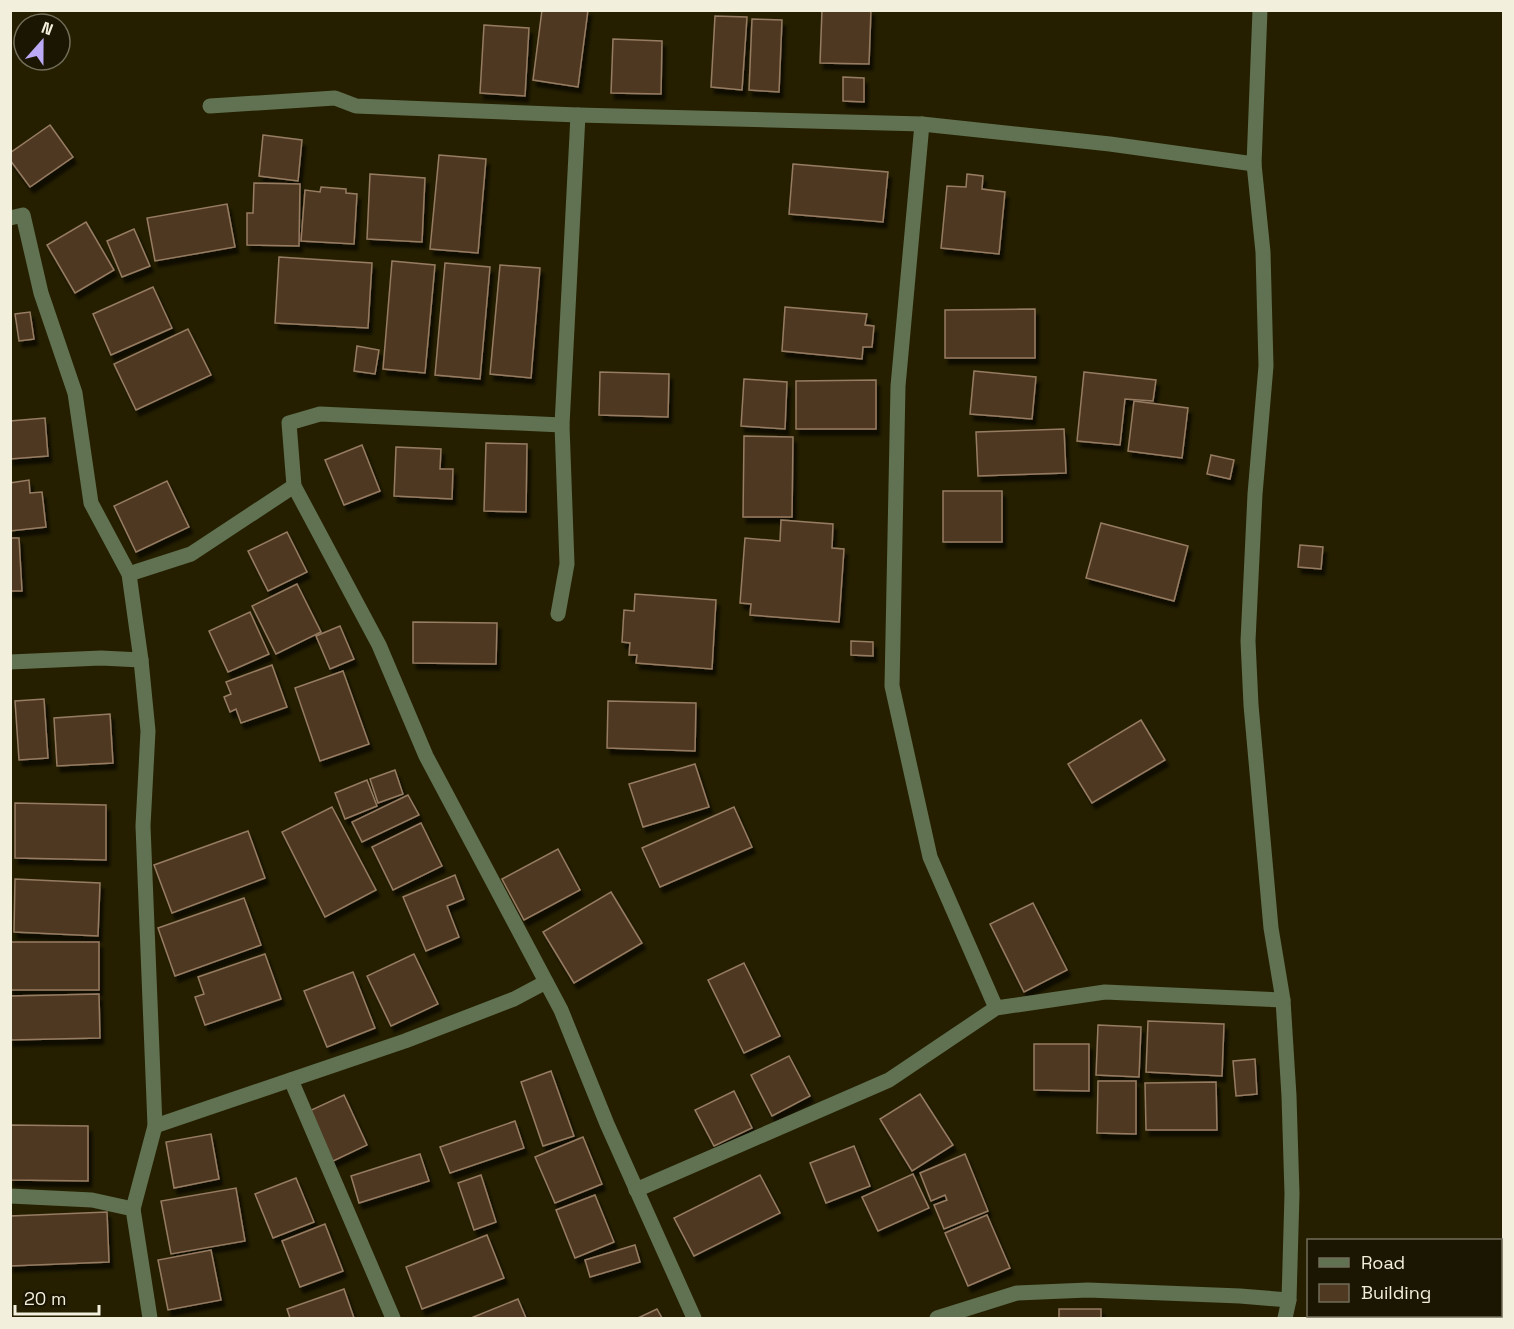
<svg xmlns="http://www.w3.org/2000/svg" width="1514" height="1329" viewBox="0 0 1514 1329" font-family="'Space Grotesk',sans-serif">
  <style>
    .building { fill: #503921; stroke: #967c62; stroke-width: 1.5; filter: url(#shadow) }
    .lines { fill: none; stroke-linecap: round; stroke-linejoin: round }
    .minor { stroke: #607251; stroke-width: 15 }
  </style>
  <defs>
    <filter id="shadow"><feDropShadow dx="3.5" dy="6" stdDeviation="1.5" flood-color="#0009"/></filter>
  </defs>
  <rect width="100%" height="100%" fill="#251f00"/>
  <g class="building">
    <polygon points="542,10 588,10 578,87 533,80"/>
    <polygon points="822,10 871,10 869,64 820,63"/>
    <polygon points="715,16 747,17 742,90 711,87"/>
    <polygon points="752,19 782,20 779,92 749,90"/>
    <polygon points="484,25 529,28 525,96 480,93"/>
    <polygon points="613,39 662,41 661,94 611,93"/>
    <polygon points="843,77 864,78 864,102 843,101"/>
    <polygon points="50,125 73,157 30,187 10,160 10,153"/>
    <polygon points="263,135 302,140 298,181 259,176"/>
    <polygon points="439,155 486,159 478,253 430,249"/>
    <polygon points="793,164 888,172 883,222 789,214"/>
    <polygon points="370,174 425,178 422,242 367,239"/>
    <polygon points="967,174 983,176 982,189 1005,192 999,254 941,248 947,186 966,187"/>
    <polygon points="254,183 300,184 299,246 247,245 247,213 253,213"/>
    <polygon points="321,187 346,189 346,193 357,194 354,244 301,241 305,190 320,192"/>
    <polygon points="227,204 235,247 155,261 147,218"/>
    <polygon points="86,222 114,270 75,293 47,245"/>
    <polygon points="134,229 150,266 122,277 107,241"/>
    <polygon points="279,257 372,263 368,328 275,323"/>
    <polygon points="392,261 435,265 425,373 383,369"/>
    <polygon points="445,263 490,267 480,379 435,375"/>
    <polygon points="500,265 540,268 531,378 490,374"/>
    <polygon points="153,287 172,328 111,355 93,314"/>
    <polygon points="785,307 867,314 865,325 874,326 872,347 863,347 862,359 782,351"/>
    <polygon points="1035,309 1035,358 945,358 945,310"/>
    <polygon points="30,312 34,339 19,341 15,314"/>
    <polygon points="188,329 211,375 136,410 114,364"/>
    <polygon points="357,346 379,350 375,374 354,371"/>
    <polygon points="974,371 1036,377 1032,419 970,414"/>
    <polygon points="600,372 669,374 668,417 599,415"/>
    <polygon points="1084,372 1156,380 1153,401 1125,399 1120,445 1077,441"/>
    <polygon points="744,379 787,382 785,429 741,426"/>
    <polygon points="876,380 876,429 796,429 796,381"/>
    <polygon points="1134,401 1188,408 1182,458 1128,451"/>
    <polygon points="45,418 48,456 10,459 10,421"/>
    <polygon points="1064,429 1066,473 978,476 976,432"/>
    <polygon points="744,436 793,437 792,517 743,517"/>
    <polygon points="486,443 527,444 526,512 484,511"/>
    <polygon points="362,445 380,491 344,505 325,460"/>
    <polygon points="396,447 441,449 440,469 453,469 452,499 394,496"/>
    <polygon points="1211,455 1234,460 1230,479 1207,474"/>
    <polygon points="29,480 30,493 42,492 46,527 10,531 10,483"/>
    <polygon points="167,481 189,527 136,552 114,506"/>
    <rect x="943" y="491" width="59" height="51"/>
    <polygon points="781,520 833,524 832,548 844,549 839,622 750,615 751,604 740,603 745,538 780,541"/>
    <polygon points="1101,523 1188,546 1174,601 1086,578"/>
    <polygon points="287,532 307,572 268,591 248,551"/>
    <polygon points="10,538 19,538 22,591 10,591"/>
    <polygon points="1300,545 1323,547 1321,569 1298,567"/>
    <polygon points="297,584 321,632 276,654 252,606"/>
    <polygon points="635,594 716,600 712,669 636,663 637,655 629,655 630,643 622,642 624,610 634,611"/>
    <polygon points="250,612 269,654 228,672 209,631"/>
    <polygon points="413,622 497,623 496,664 413,663"/>
    <polygon points="340,626 354,659 330,669 316,636"/>
    <polygon points="851,641 873,642 873,656 851,655"/>
    <polygon points="272,665 287,707 241,723 236,709 230,712 224,697 231,694 226,682"/>
    <polygon points="343,671 369,744 320,761 295,688"/>
    <polygon points="44,699 48,758 19,760 15,701"/>
    <polygon points="608,701 696,703 695,751 607,748"/>
    <polygon points="110,714 113,763 57,766 54,718"/>
    <polygon points="1141,720 1165,760 1092,803 1068,764"/>
    <polygon points="695,764 709,807 643,827 629,784"/>
    <polygon points="395,770 403,794 378,803 370,779"/>
    <polygon points="367,780 377,806 345,819 335,793"/>
    <polygon points="408,795 419,815 362,842 352,822"/>
    <polygon points="15,803 106,805 106,860 15,858"/>
    <polygon points="332,807 376,890 325,917 282,832"/>
    <polygon points="734,807 752,847 660,887 642,848"/>
    <polygon points="421,823 442,866 393,890 372,847"/>
    <polygon points="248,831 265,878 172,913 154,865"/>
    <polygon points="558,849 580,890 524,920 502,879"/>
    <polygon points="455,875 464,899 447,906 459,937 426,951 403,897"/>
    <polygon points="15,879 100,883 98,936 14,932"/>
    <polygon points="611,892 642,943 574,983 543,932"/>
    <polygon points="244,898 261,945 175,976 158,928"/>
    <polygon points="1033,903 1067,970 1024,992 990,924"/>
    <rect x="10" y="942" width="89" height="48"/>
    <polygon points="265,954 281,999 205,1025 195,997 204,994 198,977"/>
    <polygon points="414,954 438,1004 391,1026 367,976"/>
    <polygon points="744,963 780,1036 744,1053 708,980"/>
    <polygon points="353,972 375,1028 327,1047 304,991"/>
    <polygon points="99,994 100,1038 10,1040 10,996"/>
    <polygon points="1148,1021 1224,1024 1222,1076 1146,1072"/>
    <polygon points="1098,1025 1141,1027 1139,1077 1096,1075"/>
    <polygon points="1034,1044 1089,1044 1089,1091 1034,1090"/>
    <polygon points="789,1056 810,1096 772,1116 751,1075"/>
    <polygon points="1255,1059 1257,1094 1236,1096 1233,1061"/>
    <polygon points="551,1071 574,1136 543,1146 521,1082"/>
    <polygon points="1098,1081 1136,1081 1136,1134 1097,1133"/>
    <polygon points="1216,1082 1217,1130 1146,1130 1145,1083"/>
    <polygon points="734,1091 752,1128 714,1146 695,1110"/>
    <polygon points="920,1094 953,1145 912,1171 880,1119"/>
    <polygon points="344,1095 367,1145 331,1162 307,1112"/>
    <polygon points="515,1121 524,1148 450,1173 440,1147"/>
    <polygon points="11,1125 88,1126 88,1181 11,1180"/>
    <polygon points="211,1134 219,1179 174,1188 166,1142"/>
    <polygon points="583,1137 602,1184 555,1203 535,1157"/>
    <polygon points="854,1146 870,1186 826,1203 810,1163"/>
    <polygon points="420,1154 429,1181 359,1203 351,1176"/>
    <polygon points="965,1154 988,1211 944,1229 934,1205 947,1200 945,1195 931,1201 920,1173"/>
    <polygon points="913,1174 929,1208 878,1231 862,1197"/>
    <polygon points="481,1175 496,1222 474,1230 458,1183"/>
    <polygon points="760,1175 780,1213 694,1256 674,1218"/>
    <polygon points="296,1178 314,1222 273,1238 255,1194"/>
    <polygon points="236,1188 245,1241 171,1254 161,1201"/>
    <polygon points="595,1195 614,1242 575,1258 556,1210"/>
    <polygon points="107,1212 109,1262 10,1266 10,1216"/>
    <polygon points="987,1215 1010,1268 968,1286 945,1233"/>
    <polygon points="325,1224 343,1271 300,1287 282,1241"/>
    <polygon points="487,1235 504,1278 422,1309 406,1267"/>
    <polygon points="635,1245 640,1262 590,1277 585,1260"/>
    <polygon points="211,1250 221,1300 168,1310 158,1260"/>
    <polygon points="344,1289 354,1318 290,1318 287,1309"/>
    <polygon points="518,1299 526,1318 471,1318"/>
    <polygon points="657,1309 662,1318 638,1318"/>
    <rect x="1059" y="1309" width="42" height="9"/>
  </g>
  <g class="lines">
    <g class="minor">
      <polyline points="1260,10 1254,164 1263,252 1266,366 1255,494 1248,641 1251,705 1271,928 1283,1000 1289,1096 1292,1194 1289,1300 1285,1318"/>
      <polyline points="210,106 335,98 356,106 578,115 922,124 1110,144 1254,164"/>
      <polyline points="922,124 898,386 892,686 930,857 996,1008"/>
      <polyline points="10,218 23,215 41,293 75,393 91,503 129,574 141,660 101,658 10,662"/>
      <polyline points="562,425 320,414 289,423 294,486 379,645 426,756 561,1010 607,1124 694,1318"/>
      <polyline points="129,574 191,554 294,486"/>
      <polyline points="558,614 567,564 562,425 578,115"/>
      <polyline points="291,1080 393,1318"/>
      <polyline points="155,1126 405,1041 514,999 546,982"/>
      <polyline points="636,1190 889,1080 996,1008 1105,992 1283,1000"/>
      <polyline points="10,1196 92,1200 133,1209 150,1318"/>
      <polyline points="133,1209 155,1126 143,826 148,731 141,660"/>
      <polyline points="937,1318 1017,1293 1088,1290 1240,1296 1289,1300"/>
    </g>
  </g>
  <rect width="1514" height="1329" fill="none" stroke="#f2efdc" stroke-width="24"/>
  <rect x="1307" y="1239" width="195" height="78" fill="#1b1601" stroke="#716d59" stroke-width="1.5"/>
  <rect x="1319" y="1258" width="30" height="9" fill="#607251" stroke="#716d59" stroke-width="1.5"/>
  <text x="1361" y="1269" font-size="18" fill="#f2efdc">Road</text>
  <rect x="1319" y="1284" width="30" height="18" fill="#503921" stroke="#716d59" stroke-width="1.5"/>
  <text x="1361" y="1299" font-size="18" fill="#f2efdc">Building</text>
  <g transform="translate(42 42) rotate(21)"><circle r="28" fill="#1b1601" stroke="#716d59" stroke-width="1.5"/>
  <path d="M0-4.5L10 22L0 15L-10 22Z" fill="#bcaaf6"/>
  <text y="-9" font-size="16" font-weight="bold" text-anchor="middle" fill="#f2efdc">N</text>
  </g>
  <path d="M15 1305v9h84v-9" fill="none" stroke="#f2efdc" stroke-width="3"/>
  <text x="24" y="1305" font-size="18" fill="#f2efdc" stroke="#1b1601" stroke-width="4.5" paint-order="stroke">20 m</text>
</svg>
